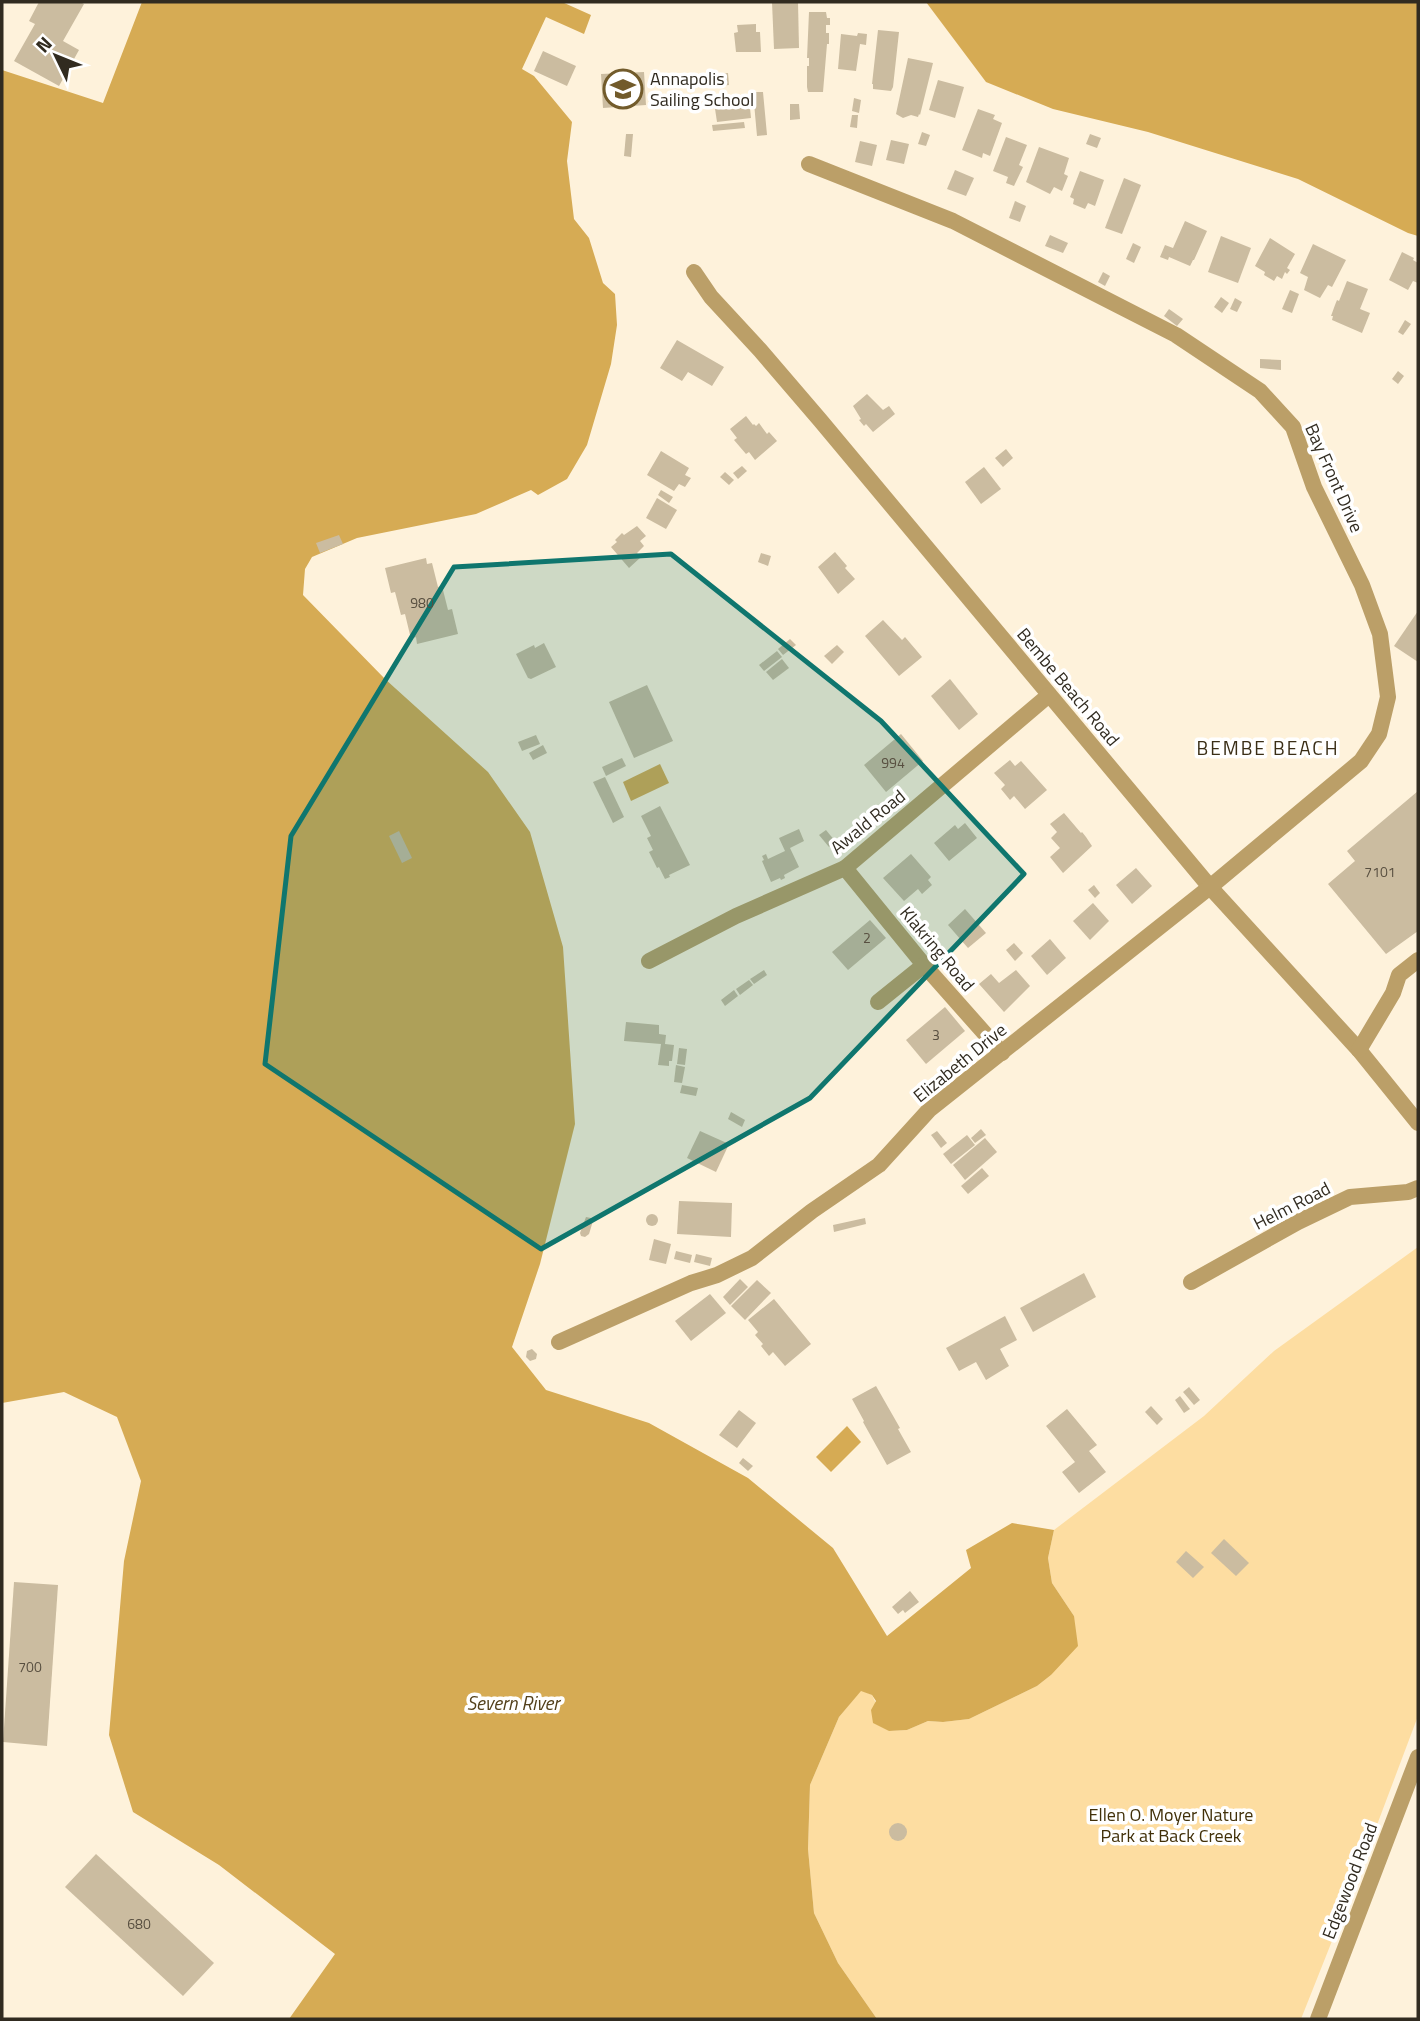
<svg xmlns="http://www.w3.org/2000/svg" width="1420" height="2021" viewBox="0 0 1420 2021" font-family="'Titillium Web',sans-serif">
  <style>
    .green { fill: #fddda1 }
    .water { fill: #d6ab54 }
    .building { fill: #cbbca0 }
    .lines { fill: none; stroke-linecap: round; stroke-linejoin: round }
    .street { stroke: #bb9f68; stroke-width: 16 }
    .marked { fill: #0f766e; fill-opacity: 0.2; stroke: #0f766e; stroke-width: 5; stroke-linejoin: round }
    .labels { text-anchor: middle; stroke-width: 7; stroke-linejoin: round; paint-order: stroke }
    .number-label { font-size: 14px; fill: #584f40 }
    .poi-label { font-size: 18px; fill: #312b20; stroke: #fff; text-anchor: start }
    .street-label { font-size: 18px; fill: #312b20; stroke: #fff }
    .park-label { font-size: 18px; fill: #413009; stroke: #fff }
    .neighbourhood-label { font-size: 19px; letter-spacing: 2px; fill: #3a2e16; stroke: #fff }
    .water-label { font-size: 19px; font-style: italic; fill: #53401b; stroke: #fff }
  </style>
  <rect width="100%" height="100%" fill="#fef2db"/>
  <polygon class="green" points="1418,1247 1418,1716 1357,1878 1301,2019 877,2019 838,1963 814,1913 808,1849 810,1785 839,1717 861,1690 872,1695 889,1731 907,1730 928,1721 943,1722 969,1719 1037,1686 1051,1675 1074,1616 1052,1583 1048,1558 1054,1530 1204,1416 1274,1351"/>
  <g class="water">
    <polygon points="142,2 562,2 591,15 584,34 546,17 522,69 534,76 572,122 567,161 574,219 589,238 603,283 615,294 617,325 611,364 587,445 567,479 538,495 531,490 476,514 357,538 312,557 305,569 303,595 385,679 488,772 530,832 563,947 575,1124 540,1264 512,1347 546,1390 649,1423 748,1478 833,1548 887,1636 971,1568 966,1550 1012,1523 1054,1530 1048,1558 1052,1583 1074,1616 1078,1646 1051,1675 1037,1686 969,1719 943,1722 928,1721 907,1730 889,1731 873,1723 871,1710 876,1701 872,1695 861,1691 839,1717 810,1785 808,1849 814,1913 838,1963 877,2019 289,2019 335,1954 219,1865 133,1812 109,1735 124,1561 141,1481 117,1417 64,1392 2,1403 2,70 103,103"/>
    <polygon points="926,2 1418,2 1418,236 1408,233 1298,179 1148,132 1053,109 986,82"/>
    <polygon points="660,764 669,783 631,801 623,782"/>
    <polygon points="847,1426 861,1442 831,1472 816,1457"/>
  </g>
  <g class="building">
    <polygon points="39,2 80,2 84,4 63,41 79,50 59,86 14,61 35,24 29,21"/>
    <polygon points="772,2 798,2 799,48 774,49"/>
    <polygon points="809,12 826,12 827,18 830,18 830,25 826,25 826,33 829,33 829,44 827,44 823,92 808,92 807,87 807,66 809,66 809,58 807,58"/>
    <polygon points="756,24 756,32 760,32 761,52 736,52 734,33 738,32 737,25"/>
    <polygon points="878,30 899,32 893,87 891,91 873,89 873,84 872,84"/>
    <polygon points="858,33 867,34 866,45 860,44 856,71 838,69 841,34 857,36"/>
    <polygon points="543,51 576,66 567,86 534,71"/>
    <polygon points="908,58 933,63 920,115 919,114 918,117 911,115 903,118 896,114"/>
    <polygon points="644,72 646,105 603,108 601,74"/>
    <polygon points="728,73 729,85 720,86 718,74"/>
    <polygon points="938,80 964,87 955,118 929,110"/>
    <polygon points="753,92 763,92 767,135 757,136"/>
    <polygon points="749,98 751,118 717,122 714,102"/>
    <polygon points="854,98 861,100 859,113 852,111"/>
    <polygon points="790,104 799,104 800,119 790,120"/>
    <polygon points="978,109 995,115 993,119 1002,123 990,156 983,153 982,158 962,150"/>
    <polygon points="852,115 858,115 857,128 850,127"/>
    <polygon points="744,122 745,128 713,131 712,125"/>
    <polygon points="922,132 930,135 926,146 918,144"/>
    <polygon points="626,134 633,134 631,157 624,156"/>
    <polygon points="1090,134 1101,138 1097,148 1086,144"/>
    <polygon points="1006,137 1027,145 1019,165 1023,167 1014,186 1006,183 1008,177 993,171"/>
    <polygon points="891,140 909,144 904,164 886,160"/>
    <polygon points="860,141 877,145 872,166 855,162"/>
    <polygon points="1039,147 1069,158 1064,174 1068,176 1062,191 1054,187 1050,194 1026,182"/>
    <polygon points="955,170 974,178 966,196 947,189"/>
    <polygon points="1080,171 1104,180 1095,206 1088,203 1085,209 1073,204 1074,199 1070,197"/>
    <polygon points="1124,178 1141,185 1122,234 1105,228"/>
    <polygon points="1015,201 1026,206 1020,222 1009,218"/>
    <polygon points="1185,221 1207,231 1194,260 1193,260 1190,266 1169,257 1168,260 1160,257 1165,245 1173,248"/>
    <polygon points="1050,235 1068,243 1063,253 1045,246"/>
    <polygon points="1221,236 1251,248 1238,283 1208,272"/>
    <polygon points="1270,238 1295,254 1287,268 1290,270 1287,274 1285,272 1282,279 1277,276 1274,281 1264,275 1265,272 1255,266"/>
    <polygon points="1133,243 1141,247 1134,263 1126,259"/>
    <polygon points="1313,244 1346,260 1332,287 1328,285 1320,298 1304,290 1308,277 1300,273"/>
    <polygon points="1402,252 1414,258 1413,260 1418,263 1418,283 1413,281 1408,290 1389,280"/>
    <polygon points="1103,272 1110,276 1105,286 1098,282"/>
    <polygon points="1347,281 1368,289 1360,309 1370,313 1362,333 1332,320 1333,316 1331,316 1335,305 1337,300 1339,301"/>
    <polygon points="1290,290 1299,294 1292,313 1282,309"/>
    <polygon points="1221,297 1229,303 1222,313 1214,307"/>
    <polygon points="1235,298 1242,302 1237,312 1230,309"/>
    <polygon points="1169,309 1183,319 1177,326 1164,316"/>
    <polygon points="1405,320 1411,324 1403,335 1398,332"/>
    <polygon points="677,340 724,367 712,386 688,372 682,381 660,368"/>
    <polygon points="1260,359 1281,360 1281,370 1260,368"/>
    <polygon points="1398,371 1404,376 1398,384 1392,379"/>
    <polygon points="867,394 883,410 889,406 895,414 873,432 866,424 864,426 859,420 861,419 853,406"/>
    <polygon points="746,416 753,425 754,424 756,426 759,423 767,434 769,432 777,441 755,460 749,452 746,454 734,440 737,438 730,429"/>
    <polygon points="1006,449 1013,458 1003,467 995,458"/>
    <polygon points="661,451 689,468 685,475 691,478 685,487 679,484 674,491 647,475"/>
    <polygon points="742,466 747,471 738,479 733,473"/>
    <polygon points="984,467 1001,489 981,504 965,482"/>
    <polygon points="725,472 734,480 729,485 720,477"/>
    <polygon points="661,490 673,497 669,503 658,495"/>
    <polygon points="657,498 677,510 666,529 646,518"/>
    <polygon points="637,526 646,536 640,541 644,546 637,553 641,557 629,568 611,547 617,542 615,540 622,533 624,535"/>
    <polygon points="339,535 343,544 320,553 316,543"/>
    <polygon points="835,552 847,566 845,568 855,579 838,594 818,567"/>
    <polygon points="761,553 771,556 768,566 758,562"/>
    <polygon points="426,558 427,564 432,563 438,587 442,586 448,610 452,609 458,634 417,644 416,637 411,639 405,614 401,615 395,592 391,593 385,568"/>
    <polygon points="1418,611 1418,662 1394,646"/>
    <polygon points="883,620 902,640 905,637 922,657 899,676 865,636"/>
    <polygon points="790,639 796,645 783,655 778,649"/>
    <polygon points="544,643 556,667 531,679 528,678 516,654 534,645 535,648"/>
    <polygon points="837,645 844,652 832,664 824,656"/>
    <polygon points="777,651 782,657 764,671 759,665"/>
    <polygon points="782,659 789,668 773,680 766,672"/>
    <polygon points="950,679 978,714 959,730 931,696"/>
    <polygon points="647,685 673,741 634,758 609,702"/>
    <polygon points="901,734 923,761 886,792 864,765"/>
    <polygon points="536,735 540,744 522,751 518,742"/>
    <polygon points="543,745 547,753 533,760 529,753"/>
    <polygon points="622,758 626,766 606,776 602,767"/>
    <polygon points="1010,760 1015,766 1021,761 1047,790 1025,809 1014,796 1010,800 1001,789 1005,785 994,773"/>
    <polygon points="605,777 624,817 613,823 593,782"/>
    <polygon points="1418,791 1418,931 1386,954 1328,884 1355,861 1347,851"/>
    <polygon points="660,806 690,865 669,875 670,877 665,879 659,867 657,868 649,852 653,850 647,838 651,836 641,816"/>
    <polygon points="1064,813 1081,833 1082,832 1086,837 1092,846 1063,873 1050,857 1060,848 1051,838 1057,832 1050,824"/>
    <polygon points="965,823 977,838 949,861 934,843 955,825 958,829"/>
    <polygon points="799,829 804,841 790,848 799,867 784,875 785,878 781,880 780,878 771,882 762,861 764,860 762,856 766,854 768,859 785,851 779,838"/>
    <polygon points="826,830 835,841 829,847 819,835"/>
    <polygon points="399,831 412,858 402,863 389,836"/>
    <polygon points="911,854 931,877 928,880 932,885 922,894 918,889 904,901 883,878"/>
    <polygon points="1136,868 1152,886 1132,904 1116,885"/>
    <polygon points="1094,885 1100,893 1095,898 1088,890"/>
    <polygon points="1093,903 1109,921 1090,940 1073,921"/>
    <polygon points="965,909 986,933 968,948 948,925"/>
    <polygon points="870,920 886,938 848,970 832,952"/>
    <polygon points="1050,939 1066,958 1047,975 1031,956"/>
    <polygon points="1014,943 1023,953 1015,961 1006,950"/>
    <polygon points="764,970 767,975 754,984 750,979"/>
    <polygon points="1016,970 1030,986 1004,1012 979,984 991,974 999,983"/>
    <polygon points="749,980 753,985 740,995 736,989"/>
    <polygon points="734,990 738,996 725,1006 721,1000"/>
    <polygon points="945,1007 965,1031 926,1064 906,1040"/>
    <polygon points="626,1022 659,1025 659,1034 666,1035 665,1044 674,1045 672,1061 669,1061 669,1066 658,1065 661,1044 624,1041"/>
    <polygon points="679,1048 687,1049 685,1065 677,1064"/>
    <polygon points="676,1065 685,1067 682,1083 674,1082"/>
    <polygon points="682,1085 698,1088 696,1096 680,1093"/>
    <polygon points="731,1112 745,1120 742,1127 728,1119"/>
    <polygon points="981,1129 986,1135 975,1143 971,1138"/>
    <polygon points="700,1131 729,1144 716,1172 687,1158"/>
    <polygon points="937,1131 947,1143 941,1148 931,1135"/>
    <polygon points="967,1135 975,1145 951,1164 943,1154"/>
    <polygon points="985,1138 997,1152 965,1180 953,1165"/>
    <polygon points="982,1168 989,1176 968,1194 961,1186"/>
    <polygon points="679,1201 732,1203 731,1237 677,1234"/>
    <circle cx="652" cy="1220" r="6"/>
    <polygon points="586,1217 591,1218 593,1221 589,1234 585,1237 581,1236 580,1233"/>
    <polygon points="865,1218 866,1224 834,1232 833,1225"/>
    <polygon points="654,1239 671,1244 666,1264 649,1260"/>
    <polygon points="676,1251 692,1255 690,1263 674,1259"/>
    <polygon points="696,1254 712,1258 710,1266 694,1262"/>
    <polygon points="1084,1273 1096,1297 1033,1332 1020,1308"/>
    <polygon points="740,1279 748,1287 730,1305 723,1297"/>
    <polygon points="757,1280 771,1293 745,1320 731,1306"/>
    <polygon points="710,1294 726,1313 691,1341 675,1321"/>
    <polygon points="774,1299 811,1344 785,1366 773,1352 769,1356 761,1346 763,1344 755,1335 758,1332 748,1320"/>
    <polygon points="1005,1316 1017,1340 1000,1349 1009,1366 986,1380 976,1362 959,1371 946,1348"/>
    <polygon points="532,1349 537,1354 536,1359 530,1361 526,1357 527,1351"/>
    <polygon points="876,1386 900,1428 898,1429 911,1452 887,1465 863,1422 864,1421 852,1399"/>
    <polygon points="1189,1387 1200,1400 1194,1405 1183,1392"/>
    <polygon points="1180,1396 1190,1409 1184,1413 1175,1400"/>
    <polygon points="1151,1406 1163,1419 1157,1425 1145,1412"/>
    <polygon points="1067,1409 1097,1445 1089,1451 1106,1472 1079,1493 1062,1472 1075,1462 1046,1426"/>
    <polygon points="739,1410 756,1423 737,1448 719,1435"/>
    <polygon points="743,1458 753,1466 748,1471 739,1463"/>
    <polygon points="1224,1539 1249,1563 1236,1576 1211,1553"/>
    <polygon points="1186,1551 1204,1567 1193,1578 1176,1562"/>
    <polygon points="14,1582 58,1585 47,1746 3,1742"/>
    <polygon points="910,1591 919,1602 905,1613 903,1610 898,1614 892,1607"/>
    <circle cx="898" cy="1832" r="9"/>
    <polygon points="96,1854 214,1963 183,1996 65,1887"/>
  </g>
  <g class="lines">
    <g class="street">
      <polyline points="694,272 711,297 760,350 820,420 1210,887 1359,1050 1418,1123"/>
      <polyline points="845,868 924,965 1002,1053"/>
      <polyline points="649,961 736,916 845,868 1049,695"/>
      <polyline points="878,1002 924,965"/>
      <polyline points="1359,1050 1393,993 1399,975 1418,960"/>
      <polyline points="1191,1282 1298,1222 1350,1197 1408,1192 1418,1188"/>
      <polyline points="559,1342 691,1283 717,1275 752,1258 812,1211 879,1165 929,1110 1210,887 1361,761 1379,734 1388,697 1380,634 1362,585 1314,487 1293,427 1260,391 1176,335 953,221 809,164"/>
      <polyline points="1318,2019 1418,1757"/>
    </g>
  </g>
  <path class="marked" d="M671,554L881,721L1024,874L810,1098L541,1249L265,1064L291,836L454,567Z"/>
  <defs>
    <symbol id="school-ring" viewBox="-11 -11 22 22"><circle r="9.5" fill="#fff" stroke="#725b2b" stroke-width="1.5"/><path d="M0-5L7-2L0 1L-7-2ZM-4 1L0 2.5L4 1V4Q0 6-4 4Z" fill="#725b2b"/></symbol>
  </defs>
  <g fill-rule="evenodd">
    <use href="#school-ring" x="601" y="67" width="44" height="44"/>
  </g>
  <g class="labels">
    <g class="number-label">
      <text x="422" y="608">980</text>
      <text x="893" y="768">994</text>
      <text x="1380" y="877">7101</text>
      <text x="867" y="943">2</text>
      <text x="936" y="1040">3</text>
      <text x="30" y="1672">700</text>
      <text x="139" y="1929">680</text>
    </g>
    <g class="poi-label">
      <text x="650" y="85">Annapolis<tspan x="650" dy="21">Sailing School</tspan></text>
    </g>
    <g class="street-label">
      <text transform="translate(1334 478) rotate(66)" y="6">Bay Front Drive</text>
      <text transform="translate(1068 687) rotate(50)" y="6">Bembe Beach Road</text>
      <text transform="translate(868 822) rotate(-39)" y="6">Awald Road</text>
      <text transform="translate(937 949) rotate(50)" y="6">Klakring Road</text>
      <text transform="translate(960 1063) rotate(-39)" y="6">Elizabeth Drive</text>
      <text transform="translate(1292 1206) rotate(-27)" y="6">Helm Road</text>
      <text transform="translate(1350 1881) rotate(-69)" y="6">Edgewood Road</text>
    </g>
    <g class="park-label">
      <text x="1171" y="1821">Ellen O. Moyer Nature<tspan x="1171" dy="21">Park at Back Creek</tspan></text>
    </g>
    <g class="neighbourhood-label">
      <text x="1268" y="755">BEMBE BEACH</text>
    </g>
    <g class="water-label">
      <text x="513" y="1710">Severn River</text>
    </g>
  </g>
  <rect width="1420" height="2021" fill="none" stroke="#312b20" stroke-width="7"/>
  <g transform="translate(56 56) rotate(313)" stroke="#ffffff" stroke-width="5" paint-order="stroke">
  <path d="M0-5L12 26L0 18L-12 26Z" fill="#312b20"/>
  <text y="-10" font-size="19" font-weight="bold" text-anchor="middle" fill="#312b20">N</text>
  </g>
</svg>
